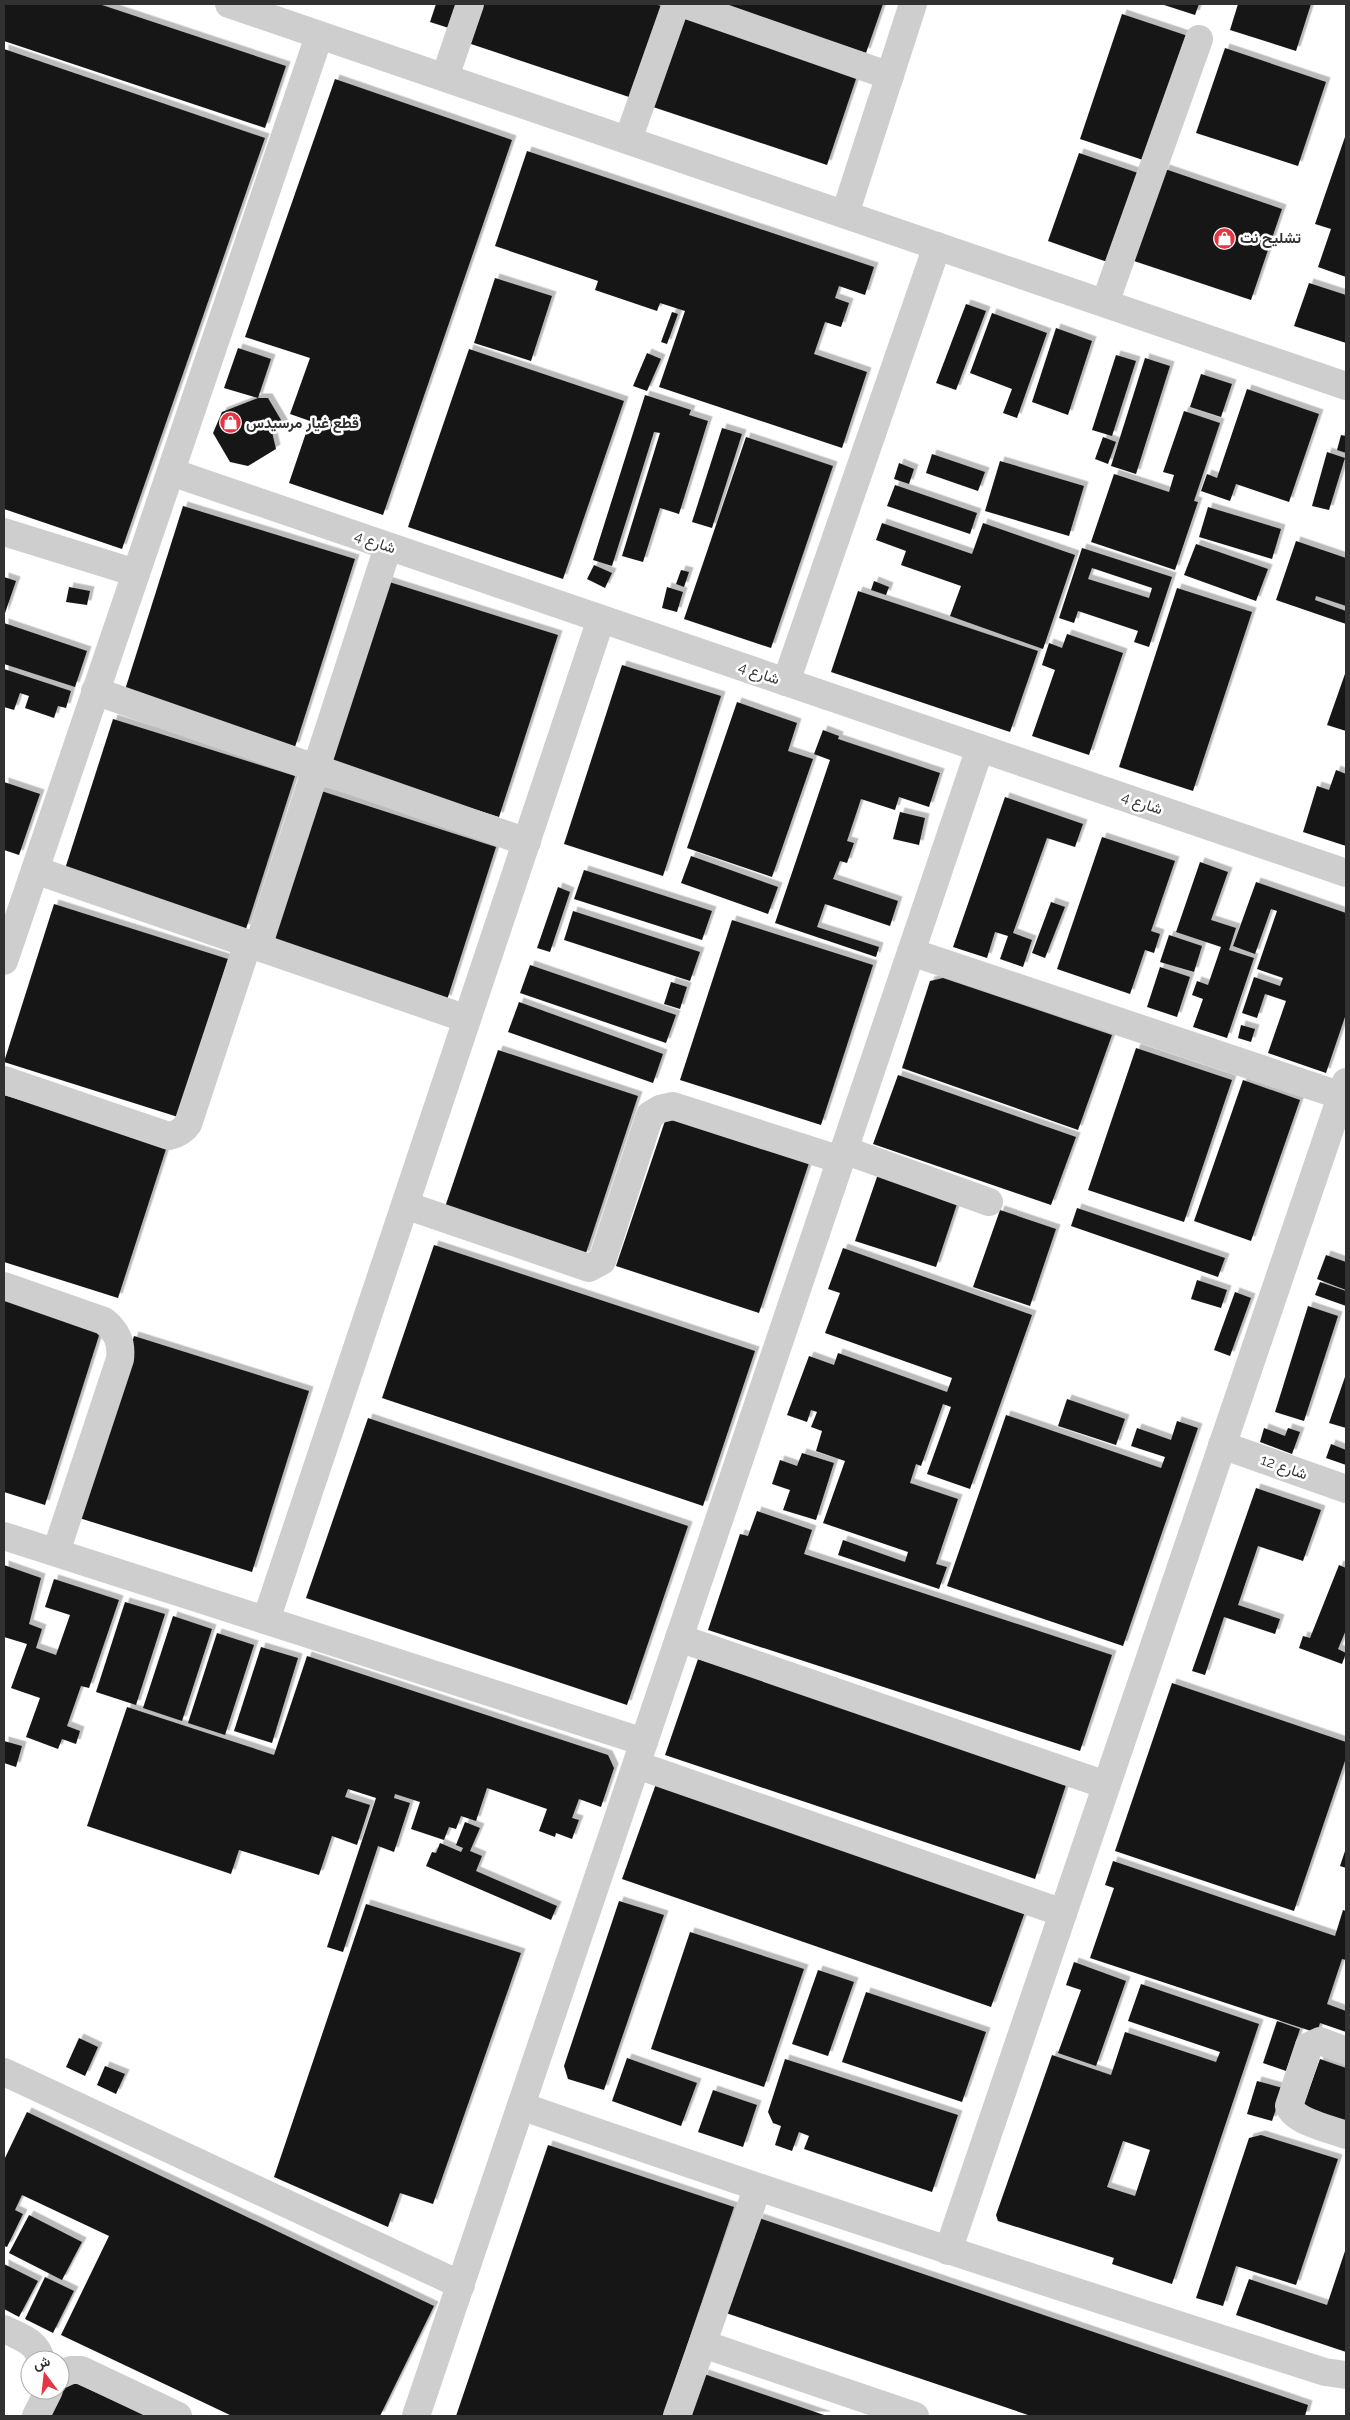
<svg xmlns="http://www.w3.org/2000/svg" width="1350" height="2420" viewBox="0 0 1350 2420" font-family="Raleway,Vazirmatn,sans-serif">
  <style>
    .building { fill: #181818; fill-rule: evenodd; filter: url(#shadow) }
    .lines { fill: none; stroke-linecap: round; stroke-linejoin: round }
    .minor { stroke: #cecece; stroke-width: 28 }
    .labels { text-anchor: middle; stroke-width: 5; stroke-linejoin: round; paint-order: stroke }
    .poi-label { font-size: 15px; font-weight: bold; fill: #313131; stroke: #fff; text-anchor: start }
    .street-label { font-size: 15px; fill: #313131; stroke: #fff }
  </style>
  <defs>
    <filter id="shadow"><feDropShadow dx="4.5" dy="-4.5" stdDeviation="0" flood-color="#0004"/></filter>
  </defs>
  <rect width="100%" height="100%" fill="#fff"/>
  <g class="building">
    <polygon points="4,4 99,4 286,66 265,128 4,41"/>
    <polygon points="436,4 464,4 455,30 430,22"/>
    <polygon points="478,4 655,4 664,7 632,98 465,42"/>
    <polygon points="719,4 883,4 866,53"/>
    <polygon points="1161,4 1199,4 1195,15"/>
    <polygon points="1238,4 1311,4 1296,51 1230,30"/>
    <polygon points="1122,14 1188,36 1146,161 1080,139"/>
    <polygon points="684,15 858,73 827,165 653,107"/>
    <polygon points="1225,48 1326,82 1298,166 1196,133"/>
    <polygon points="4,49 265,138 122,549 4,509"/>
    <polygon points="335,79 512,140 383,515 289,483 310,421 290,414 310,358 245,337"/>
    <polygon points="1346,134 1346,277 1318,267 1331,229 1315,224"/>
    <polygon points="527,151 874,267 865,295 839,286 835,298 849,303 841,327 825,322 814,354 867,372 842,448 659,387 685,311 660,303 657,311 595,290 598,281 495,246"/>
    <polygon points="1079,153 1141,174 1110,263 1048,241"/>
    <polygon points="1165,169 1282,209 1251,300 1134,261"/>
    <polygon points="495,278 552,296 531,361 474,343"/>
    <polygon points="1309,283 1346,295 1346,343 1294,326"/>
    <polygon points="966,304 986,311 956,390 936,383"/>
    <polygon points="672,312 678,314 667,344 661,342"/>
    <polygon points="992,313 1047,333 1017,418 1003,413 1012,389 970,373"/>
    <polygon points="1056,328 1092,341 1068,415 1032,402"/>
    <polygon points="238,348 271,359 258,398 268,398 284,425 272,432 276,449 248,466 230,462 213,433 222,412 258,398 224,388"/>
    <polygon points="469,349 624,401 563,579 408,527"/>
    <polygon points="647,353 661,359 647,391 633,386"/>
    <polygon points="1116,355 1136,361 1112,436 1092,430"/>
    <polygon points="1145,358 1170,366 1136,474 1111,466"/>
    <polygon points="1201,374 1232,384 1221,417 1190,407"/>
    <polygon points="1247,389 1319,414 1289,502 1236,484 1230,501 1201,491 1207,474 1217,478"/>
    <polygon points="645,395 691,410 689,415 708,421 679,514 660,508 643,562 622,556 660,433 654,432 612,566 593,560"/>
    <polygon points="1184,411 1220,423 1194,501 1198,502 1175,570 1091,542 1114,474 1169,492 1174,475 1163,472"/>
    <polygon points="722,428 742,434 712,528 692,522"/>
    <polygon points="1341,435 1346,436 1346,453 1337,450"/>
    <polygon points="746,437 833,466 771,648 684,619"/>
    <polygon points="1103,437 1116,442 1108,464 1095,459"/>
    <polygon points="1327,452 1345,458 1329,510 1312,506"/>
    <polygon points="932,454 985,472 978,491 926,473"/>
    <polygon points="1000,461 1084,486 1069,536 985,511"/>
    <polygon points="899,463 914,469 909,484 894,479"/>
    <polygon points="895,485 977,513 970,534 887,506"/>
    <polygon points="183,506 355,559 295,747 124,693"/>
    <polygon points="1208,507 1281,529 1272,559 1199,537"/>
    <polygon points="882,523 972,554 983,523 1075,555 1043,649 950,616 961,586 901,565 906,551 876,540"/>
    <polygon points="1296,541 1346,558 1346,606 1316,596 1315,600 1346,611 1346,624 1276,600"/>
    <polygon points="1196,544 1268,569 1256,601 1184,575"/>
    <path d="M1082,548L1172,577L1149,647L1134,642L1138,631L1078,611L1074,623L1059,618ZM1092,568L1152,588L1149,598L1088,579Z"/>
    <polygon points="594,565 612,573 605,588 587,579"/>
    <polygon points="681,570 689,572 684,587 676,584"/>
    <polygon points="4,577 16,581 4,616"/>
    <polygon points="383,580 558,635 499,817 325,762"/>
    <polygon points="874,581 889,587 886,595 871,590"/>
    <polygon points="69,587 90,591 87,605 66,602"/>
    <polygon points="667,587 683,592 677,612 662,608"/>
    <polygon points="1177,588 1252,612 1193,791 1119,767"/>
    <polygon points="858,591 1038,651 1010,732 831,672"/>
    <polygon points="4,623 87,651 75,687 4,664"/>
    <polygon points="1067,634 1123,653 1089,755 1032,736 1055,670 1042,665 1049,643 1062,648"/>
    <polygon points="622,665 721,696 663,876 564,844"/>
    <polygon points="4,669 71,691 66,708 58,706 54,718 25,708 29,696 20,693 14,710 4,707"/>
    <polygon points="1346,671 1346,731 1327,725"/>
    <polygon points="737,702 797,723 788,751 813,759 772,877 687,848"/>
    <polygon points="113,719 295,776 246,929 64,872"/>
    <polygon points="823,730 839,736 838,739 940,773 929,807 899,797 895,810 861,799 847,841 854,843 847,863 840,861 833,879 898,901 890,926 825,904 817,927 879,947 876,957 775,923 830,760 814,754"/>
    <polygon points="1336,770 1346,774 1346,846 1303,832 1317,786 1329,790"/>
    <polygon points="4,782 40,794 19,855 4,850"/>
    <polygon points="315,789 496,847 447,1000 266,943"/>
    <polygon points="1005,797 1083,824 1075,847 1047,838 1013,933 1032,940 1023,967 1000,959 1008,936 995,932 987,958 953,947"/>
    <polygon points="900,812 925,818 919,845 893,839"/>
    <polygon points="1102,837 1175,861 1151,931 1160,934 1154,953 1145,950 1130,994 1057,969"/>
    <polygon points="691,856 778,887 768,914 681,883"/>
    <polygon points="1200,862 1228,872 1211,920 1236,928 1229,950 1254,958 1227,1038 1193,1027 1203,999 1192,995 1197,981 1208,985 1221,947 1176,932"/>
    <polygon points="584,870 712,911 702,940 574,899"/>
    <polygon points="1256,882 1346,913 1346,1014 1326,1073 1268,1053 1286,1001 1265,994 1257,1018 1242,1013 1254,977 1280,986 1283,978 1257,969 1277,911 1271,909 1255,954 1233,946"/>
    <polygon points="558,887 570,892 550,952 537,948"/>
    <polygon points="1051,902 1065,907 1045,958 1032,953"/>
    <polygon points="54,904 228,959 178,1117 4,1062"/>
    <polygon points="573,911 700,952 690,981 564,940"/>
    <polygon points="732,920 873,965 821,1125 680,1080"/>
    <polygon points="1169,935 1202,946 1194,972 1160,962"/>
    <polygon points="530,965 676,1015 666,1043 520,993"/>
    <polygon points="1160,967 1190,977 1177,1017 1147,1007"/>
    <polygon points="943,978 1112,1035 1078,1130 902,1068 930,981"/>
    <polygon points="671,982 687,987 680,1009 664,1004"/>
    <polygon points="519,1002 663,1054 653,1083 508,1032"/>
    <polygon points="1241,1025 1255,1029 1251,1042 1238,1038"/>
    <polygon points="1136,1048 1232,1080 1184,1222 1088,1190"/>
    <polygon points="498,1050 638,1096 585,1256 444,1210"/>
    <polygon points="898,1075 1076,1137 1051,1205 873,1144"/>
    <polygon points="1243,1080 1300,1100 1251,1241 1194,1221"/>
    <polygon points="4,1095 167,1146 118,1298 4,1262"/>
    <polygon points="667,1115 809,1163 759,1313 616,1266"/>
    <polygon points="878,1174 958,1201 936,1267 855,1241"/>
    <polygon points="1077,1208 1225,1258 1218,1277 1071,1226"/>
    <polygon points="1000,1210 1056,1229 1030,1306 973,1287"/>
    <polygon points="434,1245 755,1351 703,1506 382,1398"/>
    <polygon points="843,1248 1032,1315 970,1489 927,1474 951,1407 943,1404 921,1466 916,1464 910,1483 958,1499 936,1564 947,1567 939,1589 838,1555 843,1540 905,1562 908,1552 823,1523 845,1461 816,1451 822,1431 811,1427 817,1412 811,1410 807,1422 787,1415 809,1356 834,1365 838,1353 947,1392 952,1378 825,1333 840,1293 828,1289"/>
    <polygon points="1326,1255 1346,1262 1346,1290 1317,1279"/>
    <polygon points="1197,1280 1227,1290 1221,1308 1191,1299"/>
    <polygon points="1320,1282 1346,1291 1346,1306 1315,1295"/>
    <polygon points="4,1292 103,1323 45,1505 4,1492"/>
    <polygon points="1235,1292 1251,1298 1230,1356 1214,1350"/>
    <polygon points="1308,1306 1338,1316 1304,1421 1275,1412"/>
    <polygon points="134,1336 309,1391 252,1572 76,1517"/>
    <polygon points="1346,1374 1346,1428 1329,1423"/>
    <polygon points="1067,1399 1125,1419 1116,1445 1058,1426"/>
    <polygon points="1006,1415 1161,1468 1165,1457 1131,1446 1137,1428 1171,1440 1177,1421 1198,1428 1123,1646 947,1586"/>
    <polygon points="368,1418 688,1526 627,1705 306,1598"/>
    <polygon points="1264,1428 1285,1436 1288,1428 1300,1432 1292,1454 1260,1442"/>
    <polygon points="1331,1444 1346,1450 1346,1465 1326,1458"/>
    <polygon points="802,1453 834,1463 816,1520 783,1510 790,1490 772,1484 780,1460 797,1466"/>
    <polygon points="1256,1488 1321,1510 1303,1561 1258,1546 1238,1605 1280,1619 1275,1634 1224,1617 1205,1675 1192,1671"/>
    <polygon points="757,1511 812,1530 804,1554 1112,1655 1080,1751 708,1630 740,1534 748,1536"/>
    <polygon points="4,1565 41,1578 29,1624 42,1629 36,1648 56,1655 70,1615 45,1607 54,1579 119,1600 89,1688 81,1686 67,1726 80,1731 76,1744 62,1739 58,1749 26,1737 40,1698 11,1688 27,1644 4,1637"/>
    <polygon points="1339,1565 1346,1568 1346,1630 1338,1649 1346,1653 1342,1664 1299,1648 1303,1636 1310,1638"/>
    <polygon points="125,1602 165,1614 136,1705 96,1692"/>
    <polygon points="173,1616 212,1629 182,1721 143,1708"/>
    <polygon points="217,1633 254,1645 225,1735 188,1723"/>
    <polygon points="261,1647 298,1658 272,1743 234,1731"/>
    <polygon points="307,1656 608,1755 614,1768 601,1807 579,1799 572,1818 579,1820 572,1839 556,1833 555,1837 539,1831 547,1809 487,1788 476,1821 461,1816 456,1829 449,1827 444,1840 411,1829 420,1802 395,1794 394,1798 410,1803 394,1852 378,1846 343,1952 327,1947 376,1798 348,1789 345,1797 370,1805 357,1845 332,1836 319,1875 239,1850 231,1874 87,1826 127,1707 274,1755"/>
    <polygon points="698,1659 1067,1782 1035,1879 665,1755"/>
    <polygon points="1172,1683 1346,1742 1346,1758 1294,1911 1115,1851"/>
    <polygon points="4,1741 22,1746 16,1767 4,1763"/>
    <polygon points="657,1781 1026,1909 991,2007 622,1879"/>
    <polygon points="465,1822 480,1828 470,1851 482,1856 476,1871 557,1906 551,1920 426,1866 432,1852 436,1853 440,1843 461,1852 463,1848 456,1845"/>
    <polygon points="1346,1848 1346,1868 1340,1866"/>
    <polygon points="1113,1861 1335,1936 1343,1910 1346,1911 1346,1960 1342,1959 1327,2004 1346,2011 1346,2032 1320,2023 1317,2033 1090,1958 1114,1888 1105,1885"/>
    <polygon points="619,1901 664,1915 604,2090 568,2079 564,2066"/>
    <polygon points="366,1904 521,1953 433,2204 400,2193 388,2227 274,2177"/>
    <polygon points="690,1932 804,1969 764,2087 651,2049"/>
    <polygon points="1074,1962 1126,1981 1096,2066 1058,2053 1081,1990 1066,1985"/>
    <polygon points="818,1970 854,1982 828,2056 792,2044"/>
    <path d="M1141,1984L1259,2024L1172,2284L1112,2264L1114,2258L998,2221L996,2215L1052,2055L1111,2075L1125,2032L1216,2062L1220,2052L1128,2021ZM1123,2141L1150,2150L1135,2196L1107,2187Z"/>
    <polygon points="866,1992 986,2032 962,2102 842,2062"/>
    <polygon points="1277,2021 1300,2029 1286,2071 1263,2063"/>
    <polygon points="79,2038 98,2047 85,2076 66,2067"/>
    <polygon points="627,2058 697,2083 681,2126 612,2101"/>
    <polygon points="785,2059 958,2115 932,2192 804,2149 809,2136 799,2132 792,2151 775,2145 781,2126 773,2123 768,2112"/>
    <polygon points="1320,2059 1346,2068 1346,2128 1301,2112"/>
    <polygon points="105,2066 125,2074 116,2094 97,2085"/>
    <polygon points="1257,2081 1283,2088 1272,2121 1247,2114"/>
    <polygon points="713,2090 757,2105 743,2147 698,2132"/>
    <polygon points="27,2112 434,2306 380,2416 232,2416 61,2335 109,2236 22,2195 15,2210 23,2214 7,2247 4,2246 4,2160"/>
    <polygon points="1261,2135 1338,2159 1296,2285 1236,2266 1223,2306 1196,2298 1249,2138"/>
    <polygon points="548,2145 734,2207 663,2416 456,2416"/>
    <polygon points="29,2215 82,2242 62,2280 9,2253"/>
    <polygon points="759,2218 1308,2405 1305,2416 1031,2416 726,2313"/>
    <polygon points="1346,2248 1346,2352 1236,2315 1249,2279 1327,2305"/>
    <polygon points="4,2264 38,2281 19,2317 4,2309"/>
    <polygon points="45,2277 74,2291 53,2333 25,2319"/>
    <polygon points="704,2374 827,2416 690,2416"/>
    <polygon points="66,2379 148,2416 50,2416"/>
  </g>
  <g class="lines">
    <g class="minor">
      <polyline points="229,4 1346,386"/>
      <polyline points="684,4 890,76"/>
      <polyline points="445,77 470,4"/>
      <polyline points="628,140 676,4"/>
      <polyline points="845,214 913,4"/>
      <polyline points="1105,303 1199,39"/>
      <polyline points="171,472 1346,873"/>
      <polyline points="4,532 136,573"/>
      <polyline points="786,682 937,246"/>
      <polyline points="95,691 527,842"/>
      <polyline points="35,870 467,1019"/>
      <polyline points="258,947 388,547"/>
      <polyline points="911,952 1342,1096"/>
      <polyline points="4,961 319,36"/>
      <path d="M4,1080L169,1136C178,1134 183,1131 188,1124L248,943"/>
      <polyline points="844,1150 989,1202"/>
      <polyline points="405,1205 589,1268 602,1261 650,1115 660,1109 673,1106 841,1160"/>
      <path d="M4,1286L104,1321C117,1332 122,1342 120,1359L56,1552"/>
      <polyline points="1222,1445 1346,1489"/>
      <polyline points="4,1536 644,1742"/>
      <polyline points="266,1620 601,619"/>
      <polyline points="679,1638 1106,1785"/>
      <polyline points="637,1765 1063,1913"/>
      <path d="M1346,2051L1320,2041L1309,2046L1289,2106C1295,2122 1330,2129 1346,2135"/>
      <polyline points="4,2072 461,2285"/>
      <path d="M521,2106C788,2199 1056,2286 1325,2372L1346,2375"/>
      <polyline points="948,2251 1346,1082"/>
      <path d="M4,2329C20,2337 37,2341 41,2360"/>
      <polyline points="703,2344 915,2416"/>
      <polyline points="60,2375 71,2370 81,2370 178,2416"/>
      <polyline points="36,2416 49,2390"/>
      <polyline points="416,2416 980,748"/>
      <polyline points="677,2416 757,2189"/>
    </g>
  </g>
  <defs>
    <symbol id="shop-disc" viewBox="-11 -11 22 22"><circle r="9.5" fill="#e73442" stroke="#fff"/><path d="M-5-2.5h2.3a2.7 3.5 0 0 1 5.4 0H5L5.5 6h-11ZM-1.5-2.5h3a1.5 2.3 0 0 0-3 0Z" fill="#fff"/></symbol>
  </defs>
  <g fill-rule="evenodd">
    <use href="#shop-disc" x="1212" y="226" width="25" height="25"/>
    <use href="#shop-disc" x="218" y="410" width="25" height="25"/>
  </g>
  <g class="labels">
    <g class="poi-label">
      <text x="1240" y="243">تشليح نت</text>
      <text x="246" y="428">قطع غيار مرسيدس</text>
    </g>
    <g class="street-label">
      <text transform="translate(375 542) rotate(19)" y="5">شارع 4</text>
      <text transform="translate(759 673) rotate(19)" y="5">شارع 4</text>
      <text transform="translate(1142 803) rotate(19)" y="5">شارع 4</text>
      <text transform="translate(1284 1467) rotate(19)" y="5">شارع 12</text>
    </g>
  </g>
  <rect width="1350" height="2420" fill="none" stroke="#313131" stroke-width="10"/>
  <g transform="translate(45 2375) rotate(345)"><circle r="24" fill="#ffffff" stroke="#adadad"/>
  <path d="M0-4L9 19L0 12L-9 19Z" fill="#e73442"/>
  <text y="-8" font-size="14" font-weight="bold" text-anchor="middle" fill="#313131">ش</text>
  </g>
</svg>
